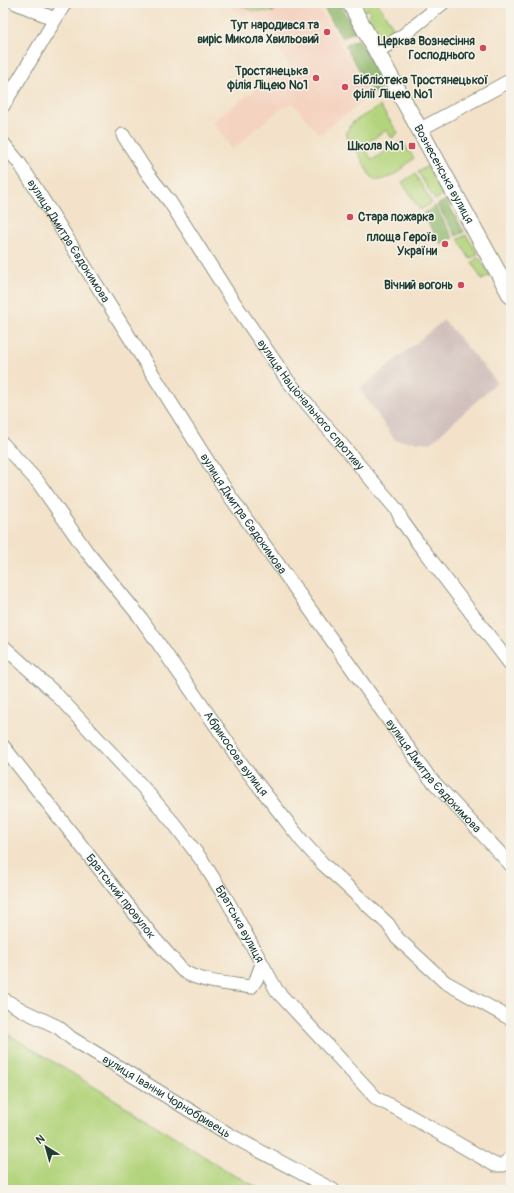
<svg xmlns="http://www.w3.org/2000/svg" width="514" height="1193" viewBox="0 0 514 1193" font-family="Pangolin,sans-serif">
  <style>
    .built { fill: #f5d3c1 }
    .industrial { fill: #d1c0bc }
    .green { fill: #b2d47c; stroke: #688858 }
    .forest { fill: #8db66c; stroke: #567a50 }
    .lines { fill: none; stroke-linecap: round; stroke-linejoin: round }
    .minor-casing { stroke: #89907e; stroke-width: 15 }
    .major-casing { stroke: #89907e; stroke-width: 18 }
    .minor { stroke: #fff; stroke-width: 13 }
    .major { stroke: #fff; stroke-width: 16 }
    .poi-dot { fill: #d1495b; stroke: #f7f3e8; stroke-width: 1.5 }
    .labels { text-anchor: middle; stroke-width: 3; stroke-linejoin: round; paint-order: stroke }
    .poi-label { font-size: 12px; font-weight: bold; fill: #1f3d34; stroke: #f7f3e8; text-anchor: end }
    .street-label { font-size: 12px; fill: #1f3d34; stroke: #f7f3e8 }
  </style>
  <rect width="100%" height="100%" fill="#f7f3e8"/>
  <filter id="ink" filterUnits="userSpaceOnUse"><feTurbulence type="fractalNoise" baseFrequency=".025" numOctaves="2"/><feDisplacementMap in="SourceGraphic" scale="8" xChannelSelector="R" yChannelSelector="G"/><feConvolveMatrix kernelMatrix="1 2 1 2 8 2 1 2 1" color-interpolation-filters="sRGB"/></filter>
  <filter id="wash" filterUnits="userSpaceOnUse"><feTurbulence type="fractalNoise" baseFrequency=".012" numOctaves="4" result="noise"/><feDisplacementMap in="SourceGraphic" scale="16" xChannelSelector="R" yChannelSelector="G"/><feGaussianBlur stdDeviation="0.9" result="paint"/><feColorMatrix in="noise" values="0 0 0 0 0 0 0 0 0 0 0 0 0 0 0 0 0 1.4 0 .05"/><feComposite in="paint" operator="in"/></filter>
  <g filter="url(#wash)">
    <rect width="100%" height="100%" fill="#f3e2c9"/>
    <polygon class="built" points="227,3 316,3 371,95 319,135 293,103 276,112 232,150 212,121 290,65 253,15 240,15"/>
    <polygon class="industrial" points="444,320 497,382 431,443 395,440 360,389"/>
    <g class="green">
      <path d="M238,3H268L274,12C262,11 247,12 238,3Z"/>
      <polygon points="358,3 378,3 396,32 386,36 378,33 367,16 371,13 368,9 363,12"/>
      <path d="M380,106L398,133L392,138L386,130L363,146L372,160L402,141L414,158C402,168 391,181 375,180L369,174L359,154L349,144L346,132L353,122Z"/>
      <polygon points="427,166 443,195 435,200 418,172"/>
      <polygon points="415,174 432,203 420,210 402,182"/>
      <polygon points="466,235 478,254 470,259 458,239"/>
      <polygon points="479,257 490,275 482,280 472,262"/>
      <polygon points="3,1031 106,1094 227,1171 262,1190 3,1190"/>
    </g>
    <g class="forest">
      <polygon points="321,3 339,3 355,31 342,38"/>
      <polygon points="358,39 384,85 373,93 345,46"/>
      <polygon points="446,200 464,232 456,236 437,205"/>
      <polygon points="435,206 453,238 442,245 422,214"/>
    </g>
  </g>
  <g filter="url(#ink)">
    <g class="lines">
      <defs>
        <g id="minor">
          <polyline points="16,3 55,19"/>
          <polyline points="376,52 401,37 443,3"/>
          <polyline points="3,106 65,3"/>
          <polyline points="419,130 511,80"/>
          <path id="s1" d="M123,135L148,174L170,202L231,298L288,381L397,510L402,521L418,543L511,665"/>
          <path id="s2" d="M3,143L20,164L50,211L229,495L429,777L511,865"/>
          <path id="s3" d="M3,444L38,482L87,552L140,617L226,740L241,763L302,841L323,864L388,924L397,938L445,982L511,1019"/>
          <path id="s4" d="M3,646L56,694L141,785L176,826L203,862L227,900L277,991L377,1099L394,1107L495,1165H503L511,1158"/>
          <path id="s5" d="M3,746L153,937L182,970C197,982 231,984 251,987L256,980L262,964"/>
          <path id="s6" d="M3,999L24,1011L58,1027L71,1038L230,1135L333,1190"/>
        </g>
        <g id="major">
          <path id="s7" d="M350,3L511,296"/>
        </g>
      </defs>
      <use href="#minor" class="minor-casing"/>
      <use href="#major" class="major-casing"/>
      <use href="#minor" class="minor"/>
      <use href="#major" class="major"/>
    </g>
  </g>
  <g class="poi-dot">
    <circle cx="327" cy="32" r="4"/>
    <circle cx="483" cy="48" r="4"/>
    <circle cx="316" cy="78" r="4"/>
    <circle cx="345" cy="87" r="4"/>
    <rect x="408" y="142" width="8" height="8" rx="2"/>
    <circle cx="350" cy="217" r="4"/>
    <circle cx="445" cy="244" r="4"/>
    <circle cx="461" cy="285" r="4"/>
  </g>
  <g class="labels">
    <g class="poi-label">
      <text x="319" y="29">Тут народився та<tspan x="319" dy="14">виріс Микола Хвильовий</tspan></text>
      <text x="475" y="45">Церква Вознесіння<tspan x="475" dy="14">Господнього</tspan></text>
      <text x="308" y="75">Тростянецька<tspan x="308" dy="14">філія Ліцею №1</tspan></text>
      <text x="353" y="84" text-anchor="start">Бібліотека Тростянецької<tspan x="353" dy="14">філії Ліцею №1</tspan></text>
      <text x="404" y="150">Школа №1</text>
      <text x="358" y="221" text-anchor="start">Стара пожарка</text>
      <text x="437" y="241">площа Героїв<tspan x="437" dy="14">України</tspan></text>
      <text x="453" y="289">Вічний вогонь</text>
    </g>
    <g class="street-label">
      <text dy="4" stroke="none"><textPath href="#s7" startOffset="195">Вознесенська вулиця</textPath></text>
      <text dy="4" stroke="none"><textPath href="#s2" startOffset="118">вулиця Дмитра Євдокимова</textPath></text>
      <text dy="4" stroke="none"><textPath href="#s1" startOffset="329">вулиця Національного спротиву</textPath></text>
      <text dy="4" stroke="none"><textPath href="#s2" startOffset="442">вулиця Дмитра Євдокимова</textPath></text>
      <text dy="4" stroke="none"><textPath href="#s3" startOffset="388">Абрикосова вулиця</textPath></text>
      <text dy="4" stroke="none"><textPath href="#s2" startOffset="766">вулиця Дмитра Євдокимова</textPath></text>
      <text dy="4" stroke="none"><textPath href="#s5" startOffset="191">Братський провулок</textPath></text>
      <text dy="4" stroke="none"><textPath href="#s4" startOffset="367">Братська вулиця</textPath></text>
      <text dy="4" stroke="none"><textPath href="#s6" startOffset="191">вулиця Іванни Чорнобривець</textPath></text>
    </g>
  </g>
  <rect width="514" height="1193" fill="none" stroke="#f7f3e8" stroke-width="16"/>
  <g transform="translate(46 1147) rotate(323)" stroke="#f7f3e8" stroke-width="3" paint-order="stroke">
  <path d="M0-3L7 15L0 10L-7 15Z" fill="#1f3d34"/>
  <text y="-6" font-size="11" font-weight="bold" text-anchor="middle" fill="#1f3d34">N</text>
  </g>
</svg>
